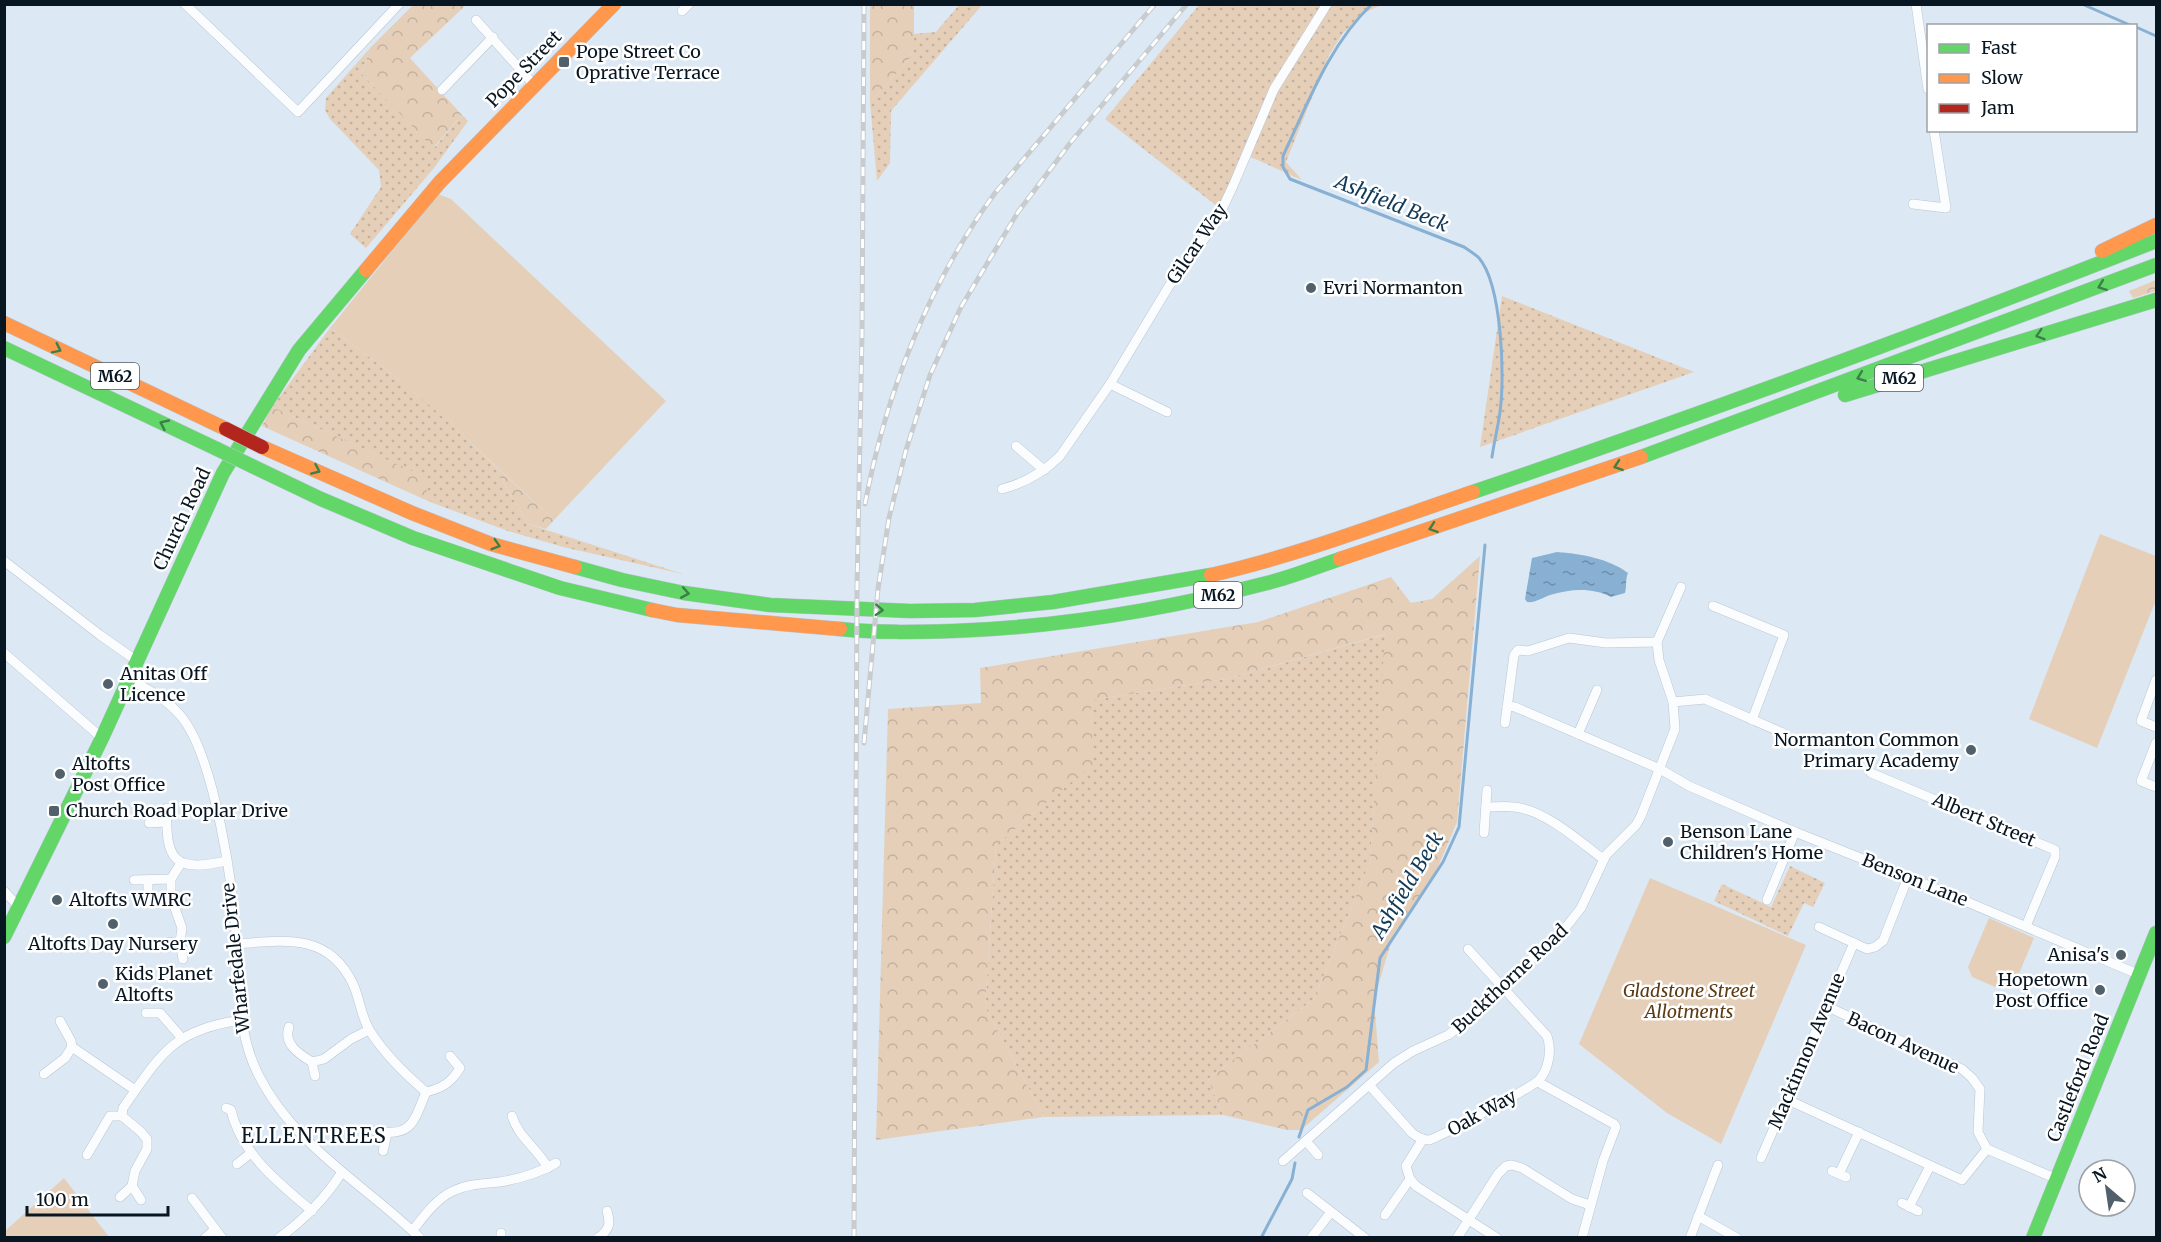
<svg xmlns="http://www.w3.org/2000/svg" width="2161" height="1242" viewBox="0 0 2161 1242" font-family="Merriweather,serif">
  <style>
    .grass { fill: url(#grass-dots) }
    .forest { fill: url(#forest-crowns) }
    .green { fill: #e5cfb9 }
    .water { fill: url(#water-ripples) }
    .lines { fill: none; stroke-linecap: round; stroke-linejoin: round }
    .stream { stroke: #87b0d3; stroke-width: 3 }
    .street-casing { stroke: #b9c6d2; stroke-width: 10 }
    .fast-casing { stroke: #b9c6d2; stroke-width: 15 }
    .slow-casing { stroke: #b9c6d2; stroke-width: 15 }
    .street { stroke: #fafcfd; stroke-width: 9 }
    .fast { stroke: #63d668; stroke-width: 14 }
    .slow { stroke: #ff974d; stroke-width: 14 }
    .rail-casing { stroke: #c8cccf; stroke-width: 5 }
    .rail { stroke: #fff; stroke-width: 3; stroke-dasharray: 9; stroke-linecap: butt }
    .fast-bridge-casing { stroke: #b9c6d2; stroke-width: 15; stroke-linecap: butt }
    .jam-bridge-casing { stroke: #b9c6d2; stroke-width: 15; stroke-linecap: butt }
    .fast-bridge { stroke: #63d668; stroke-width: 14 }
    .jam-bridge { stroke: #b3261e; stroke-width: 14 }
    .oneway { stroke: #3a8048 }
    .poi-dot { fill: #52606c; stroke: #fff; stroke-width: 2 }
    .labels { text-anchor: middle; stroke-width: 5; stroke-linejoin: round; paint-order: stroke }
    .shield { fill: #fff; stroke: #525c64; stroke-width: 1.5 }
    .shield-label { font-size: 16px; font-weight: bold; fill: #081622 }
    .poi-label { font-size: 18px; fill: #081622; stroke: #fff; text-anchor: start }
    .street-label { font-size: 18px; fill: #081622; stroke: #fff }
    .park-label { font-size: 18px; font-style: italic; fill: #5d3b14; stroke: #fff }
    .water-label { font-size: 20px; font-style: italic; fill: #113a59; stroke: #fff }
    .neighbourhood-label { font-size: 20px; letter-spacing: 1.5px; fill: #081622; stroke: #fff }
  </style>
  <defs>
    <pattern id="grass-dots" width="8" height="8" patternUnits="userSpaceOnUse" patternTransform="scale(1.5)"><rect width="8" height="8" fill="#e5cfb9"/><path d="M2 2h.1M6 6h.1" fill="none" stroke="#c3b19f" stroke-width="1.8" stroke-linecap="round"/></pattern>
    <pattern id="forest-crowns" width="20" height="18" patternUnits="userSpaceOnUse" patternTransform="scale(1.5)"><rect width="20" height="18" fill="#e5cfb9"/><path d="M2 6a3 3 0 1 1 6 0M12 15a3 3 0 1 1 6 0" fill="none" stroke="#c3b19f"/></pattern>
    <pattern id="water-ripples" width="26" height="14" patternUnits="userSpaceOnUse" patternTransform="scale(1.5)"><rect width="26" height="14" fill="#87b0d3"/><path d="M2 4q2-2 4 0t4 0M15 11q2-2 4 0t4 0" fill="none" stroke="#6c8eab"/></pattern>
  </defs>
  <rect width="100%" height="100%" fill="#dce9f4"/>
  <g class="grass">
    <polygon points="959,5 982,5 891,111 890,163 877,181 870,102 908,61 914,48 913,34 936,32"/>
    <polygon points="1199,5 1381,5 1364,13 1343,33 1329,55 1286,162 1302,180 1246,155 1222,210 1105,119"/>
    <polygon points="370,48 362,74 434,148 462,115 468,121 434,168 366,248 350,234 381,187 379,170 330,119 325,110 326,98"/>
    <polygon points="1502,296 1694,372 1480,447"/>
    <polygon points="330,328 391,373 439,413 492,463 528,524 683,574 563,547 508,531 430,502 422,476 272,407"/>
    <polygon points="1386,634 1370,862 1314,999 1208,1079 1223,1115 1044,1117 985,1007 996,845 1092,764 1091,700 1226,679"/>
    <polygon points="1790,866 1825,883 1813,907 1804,903 1788,936 1714,901 1722,884 1771,907"/>
  </g>
  <g class="forest">
    <polygon points="413,5 466,5 410,58 462,115 433,148 362,74 370,48"/>
    <polygon points="870,5 914,5 914,48 908,61 870,102"/>
    <polygon points="2156,280 2156,291 2133,298 2129,291"/>
    <polygon points="272,407 423,476 430,502 262,426"/>
    <polygon points="492,463 554,520 546,529 528,524"/>
    <polygon points="1480,556 1457,822 1432,881 1392,939 1374,1000 1379,1062 1301,1130 1287,1130 1223,1115 1208,1079 1314,999 1370,862 1385,634 1226,679 1091,700 1093,764 996,845 985,1007 1044,1117 876,1140 888,709 981,703 980,668 1258,622 1391,577 1411,603 1432,599"/>
  </g>
  <g class="green">
    <polygon points="438,194 451,199 666,401 554,520 442,416 391,373 330,328"/>
    <polygon points="2100,534 2156,556 2156,600 2097,748 2029,719"/>
    <polygon points="1650,878 1806,945 1721,1144 1667,1113 1579,1044"/>
    <polygon points="1989,918 2034,938 2015,983 2000,989 1972,977 1968,967"/>
    <polygon points="64,1178 109,1237 5,1237 5,1231"/>
  </g>
  <path class="water" d="M1557,552C1581,554 1608,558 1628,573C1625,580 1627,586 1625,593L1611,597C1592,587 1570,589 1550,595C1542,598 1535,603 1527,602L1525,599L1532,558Z"/>
  <g class="lines">
    <g class="stream">
      <path d="M1372,4C1329,45 1308,103 1283,156V167L1290,179L1464,247C1468,250 1475,254 1479,258C1502,285 1505,377 1500,412C1498,427 1494,442 1492,457"/>
      <polyline points="2082,4 2132,26"/>
      <polyline points="2136,27 2156,36"/>
      <polyline points="1299,1137 1308,1110 1347,1087 1366,1070 1380,958 1443,862 1459,827 1485,545"/>
      <polyline points="1261,1238 1292,1179 1295,1163"/>
    </g>
    <defs>
      <g id="street">
        <polyline points="185,4 298,112 399,4"/>
        <polyline points="1916,4 1928,89"/>
        <polyline points="682,11 689,4"/>
        <polyline points="476,20 534,85"/>
        <polyline points="442,90 493,37"/>
        <polyline points="1913,204 1946,208 1934,130"/>
        <polyline points="1110,384 1167,412"/>
        <polyline points="1016,446 1044,470"/>
        <path d="M1002,489C1025,483 1043,473 1060,456L1110,384L1169,286L1215,224L1233,186L1274,89L1327,4"/>
        <polyline points="4,561 100,635 137,661"/>
        <polyline points="1713,606 1784,635 1752,720"/>
        <polyline points="4,653 102,738"/>
        <path d="M128,679C148,689 165,698 180,715C215,755 234,891 237,946C241,992 237,1032 258,1074C293,1145 365,1185 420,1238"/>
        <polyline points="2156,680 2141,721 2156,727"/>
        <polyline points="1673,702 1705,699 1783,733"/>
        <polyline points="1507,706 1515,707 1660,769 1689,786 1795,832 1908,877 2140,975"/>
        <polyline points="1505,723 1514,655 1518,650 1528,651 1569,638 1606,643 1657,642"/>
        <polyline points="1578,734 1597,690"/>
        <polyline points="2156,743 2141,781 2156,787"/>
        <polyline points="1871,773 2055,850 2055,857 2026,926"/>
        <path d="M1486,807C1495,807 1505,806 1514,807C1545,810 1579,841 1603,859"/>
        <path d="M167,808C165,860 174,873 226,861"/>
        <polyline points="149,823 166,822"/>
        <polyline points="1484,833 1487,790"/>
        <polyline points="181,863 171,879 171,897 182,928 180,942 183,959"/>
        <polyline points="134,880 171,879"/>
        <polyline points="148,880 148,898"/>
        <polyline points="4,891 20,908"/>
        <polyline points="1767,900 1795,832"/>
        <polyline points="1819,927 1867,949 1875,947 1883,941 1908,877"/>
        <polyline points="164,943 180,942"/>
        <path d="M237,944C285,940 329,933 353,984C360,999 361,1017 370,1031C385,1055 405,1074 426,1092"/>
        <polyline points="1826,1006 1962,1069 1972,1078 1980,1089 1978,1132 1987,1149 2057,1179"/>
        <polyline points="146,1013 160,1013 181,1037"/>
        <polyline points="60,1021 71,1041 72,1047"/>
        <path d="M289,1027C283,1044 299,1054 312,1062L324,1059L351,1039L369,1030"/>
        <polyline points="312,1062 315,1076"/>
        <polyline points="44,1074 65,1058 72,1047 135,1090"/>
        <polyline points="1538,1082 1614,1124 1616,1127 1603,1161 1582,1238"/>
        <path d="M1370,1086L1412,1133C1417,1137 1422,1140 1429,1140C1436,1139 1534,1086 1539,1080C1549,1069 1552,1049 1547,1036L1468,949"/>
        <path d="M426,1092C442,1088 451,1083 460,1068L450,1056"/>
        <polyline points="1786,1099 1962,1180 1987,1149"/>
        <path d="M226,1108L231,1110C241,1154 280,1184 312,1211"/>
        <path d="M512,1116C518,1137 537,1148 548,1168"/>
        <path d="M375,1131C412,1138 414,1121 426,1092"/>
        <polyline points="1423,1139 1406,1166 1410,1179 1416,1186 1497,1238"/>
        <polyline points="1306,1141 1318,1155"/>
        <polyline points="383,1151 387,1134"/>
        <polyline points="87,1155 110,1116 122,1116"/>
        <polyline points="1761,1158 1854,943"/>
        <polyline points="1283,1161 1394,1063 1413,1051 1448,1035 1462,1025 1502,985 1562,932 1581,908 1606,855 1636,825 1641,816 1675,729 1673,702 1659,660 1657,642 1681,587"/>
        <polyline points="237,1164 251,1153"/>
        <polyline points="1832,1171 1846,1177"/>
        <polyline points="1839,1174 1859,1132"/>
        <polyline points="132,1186 141,1200"/>
        <polyline points="1307,1193 1365,1238"/>
        <path d="M120,1197L132,1186L135,1171L147,1149V1139L140,1131L122,1116L123,1108C161,1054 172,1030 241,1020"/>
        <polyline points="192,1198 222,1238"/>
        <polyline points="1902,1203 1918,1211"/>
        <polyline points="1909,1207 1930,1166"/>
        <polyline points="1385,1215 1410,1179"/>
        <polyline points="1698,1216 1737,1238"/>
        <path d="M413,1230C424,1216 436,1199 453,1191C467,1184 483,1184 499,1182C519,1179 539,1173 556,1163"/>
        <polyline points="501,1233 501,1238"/>
        <polyline points="205,1238 215,1229"/>
        <path d="M279,1238C305,1219 325,1199 342,1172"/>
        <path d="M598,1238C609,1230 611,1224 607,1211"/>
        <polyline points="1311,1238 1331,1212"/>
        <polyline points="1457,1238 1498,1174 1506,1166 1512,1165 1522,1168 1572,1199 1590,1205"/>
        <polyline points="1690,1238 1718,1165"/>
      </g>
      <g id="fast">
        <polyline points="4,348 217,449"/>
        <polyline points="1845,395 2156,300"/>
        <polyline points="1641,457 2156,265"/>
        <polyline points="252,466 321,499 413,538 560,588 652,610"/>
        <path d="M1473,492C1703,414 1930,330 2156,241"/>
        <polyline points="575,567 622,580 684,593 770,605 910,611 975,610 1053,602 1211,575"/>
        <path d="M840,629C878,633 915,632 953,631C1060,627 1164,610 1267,583C1292,577 1316,567 1340,559"/>
        <polyline points="4,937 102,738 223,473 299,350 366,270"/>
        <polyline points="2033,1238 2156,933"/>
      </g>
      <g id="slow">
        <polyline points="2102,251 2156,225"/>
        <polyline points="366,270 440,182 614,4"/>
        <polyline points="4,323 226,429"/>
        <polyline points="262,447 412,513 491,544 575,567"/>
        <polyline points="1340,559 1641,457"/>
        <path d="M1211,575C1300,555 1387,521 1473,492"/>
        <polyline points="652,610 677,615 840,629"/>
      </g>
    </defs>
    <use href="#street" class="street-casing"/>
    <use href="#fast" class="fast-casing"/>
    <use href="#slow" class="slow-casing"/>
    <use href="#street" class="street"/>
    <use href="#fast" class="fast"/>
    <use href="#slow" class="slow"/>
    <defs>
      <g id="rail">
        <path d="M865,504C886,393 928,284 995,193L1155,4"/>
        <polyline points="864,743 878,589 889,518 906,450 930,375 961,307 1018,212 1071,142 1187,4"/>
        <polyline points="854,1238 857,588 862,334 864,4"/>
      </g>
    </defs>
    <use href="#rail" class="rail-casing"/>
    <use href="#rail" class="rail"/>
    <defs>
      <polyline id="fast-bridge" points="217,449 252,466"/>
      <polyline id="jam-bridge" points="226,429 262,447"/>
    </defs>
    <use href="#fast-bridge" class="fast-bridge-casing"/>
    <use href="#jam-bridge" class="jam-bridge-casing"/>
    <use href="#fast-bridge" class="fast-bridge"/>
    <use href="#jam-bridge" class="jam-bridge"/>
  </g>
  <defs><path id="oneway-chevron" d="M-2-3.5L2.5 0L-2 3.5" fill="none" stroke-width="1.6" stroke-linecap="round" stroke-linejoin="round" transform="scale(1.5)"/></defs>
  <g class="oneway">
    <use href="#oneway-chevron" transform="translate(2102 286) rotate(159)"/>
    <use href="#oneway-chevron" transform="translate(2040 335) rotate(163)"/>
    <use href="#oneway-chevron" transform="translate(57 349) rotate(26)"/>
    <use href="#oneway-chevron" transform="translate(1861 377) rotate(159)"/>
    <use href="#oneway-chevron" transform="translate(164 424) rotate(-155)"/>
    <use href="#oneway-chevron" transform="translate(1618 466) rotate(161)"/>
    <use href="#oneway-chevron" transform="translate(316 470) rotate(24)"/>
    <use href="#oneway-chevron" transform="translate(1433 528) rotate(161)"/>
    <use href="#oneway-chevron" transform="translate(496 545) rotate(17)"/>
    <use href="#oneway-chevron" transform="translate(685 593) rotate(10)"/>
    <use href="#oneway-chevron" transform="translate(879 610) rotate(3)"/>
  </g>
  <g class="poi-dot">
    <rect x="558" y="56" width="12" height="12" rx="3"/>
    <circle cx="1311" cy="288" r="6"/>
    <circle cx="108" cy="684" r="6"/>
    <circle cx="1971" cy="750" r="6"/>
    <circle cx="60" cy="774" r="6"/>
    <rect x="48" y="805" width="12" height="12" rx="3"/>
    <circle cx="1668" cy="842" r="6"/>
    <circle cx="57" cy="900" r="6"/>
    <circle cx="113" cy="924" r="6"/>
    <circle cx="2121" cy="955" r="6"/>
    <circle cx="103" cy="984" r="6"/>
    <circle cx="2100" cy="990" r="6"/>
  </g>
  <g class="labels">
    <g class="shield">
      <rect x="91" y="363" width="48" height="26" rx="4.5"/>
      <rect x="1875" y="365" width="48" height="26" rx="4.5"/>
      <rect x="1194" y="582" width="48" height="26" rx="4.5"/>
    </g>
    <g class="shield-label">
      <text x="115" y="382">M62</text>
      <text x="1899" y="384">M62</text>
      <text x="1218" y="601">M62</text>
    </g>
    <g class="poi-label">
      <text x="576" y="58">Pope Street Co<tspan x="576" dy="21">Oprative Terrace</tspan></text>
      <text x="1323" y="294">Evri Normanton</text>
      <text x="120" y="680">Anitas Off<tspan x="120" dy="21">Licence</tspan></text>
      <text x="1959" y="746" text-anchor="end">Normanton Common<tspan x="1959" dy="21">Primary Academy</tspan></text>
      <text x="72" y="770">Altofts<tspan x="72" dy="21">Post Office</tspan></text>
      <text x="66" y="817">Church Road Poplar Drive</text>
      <text x="1680" y="838">Benson Lane<tspan x="1680" dy="21">Children's Home</tspan></text>
      <text x="69" y="906">Altofts WMRC</text>
      <text x="113" y="950" text-anchor="middle">Altofts Day Nursery</text>
      <text x="2109" y="961" text-anchor="end">Anisa's</text>
      <text x="115" y="980">Kids Planet<tspan x="115" dy="21">Altofts</tspan></text>
      <text x="2088" y="986" text-anchor="end">Hopetown<tspan x="2088" dy="21">Post Office</tspan></text>
    </g>
    <g class="street-label">
      <text transform="translate(524 69) rotate(-46)" y="6">Pope Street</text>
      <text transform="translate(1197 244) rotate(-56)" y="6">Gilcar Way</text>
      <text transform="translate(182 519) rotate(-65)" y="6">Church Road</text>
      <text transform="translate(1984 820) rotate(23)" y="6">Albert Street</text>
      <text transform="translate(1915 880) rotate(22)" y="6">Benson Lane</text>
      <text transform="translate(236 958) rotate(-96)" y="6">Wharfedale Drive</text>
      <text transform="translate(1510 979) rotate(-43)" y="6">Buckthorne Road</text>
      <text transform="translate(1903 1043) rotate(25)" y="6">Bacon Avenue</text>
      <text transform="translate(1807 1051) rotate(-67)" y="6">Mackinnon Avenue</text>
      <text transform="translate(2078 1078) rotate(-68)" y="6">Castleford Road</text>
      <text transform="translate(1482 1113) rotate(-29)" y="6">Oak Way</text>
    </g>
    <g class="park-label">
      <text x="1689" y="997">Gladstone Street<tspan x="1689" dy="21">Allotments</tspan></text>
    </g>
    <g class="water-label">
      <text transform="translate(1392 203) rotate(22)" y="7">Ashfield Beck</text>
      <text transform="translate(1407 885) rotate(-59)" y="7">Ashfield Beck</text>
    </g>
    <g class="neighbourhood-label">
      <text x="314" y="1143">ELLENTREES</text>
    </g>
  </g>
  <rect width="2161" height="1242" fill="none" stroke="#081622" stroke-width="12"/>
  <rect x="1927" y="24" width="210" height="108" fill="#ffffff" stroke="#9ca2a7" stroke-width="1.5"/>
  <rect x="1939" y="44" width="30" height="9" fill="#63d668" stroke="#9ca2a7" stroke-width="1.5"/>
  <text x="1981" y="54" font-size="18" fill="#081622">Fast</text>
  <rect x="1939" y="74" width="30" height="9" fill="#ff974d" stroke="#9ca2a7" stroke-width="1.5"/>
  <text x="1981" y="84" font-size="18" fill="#081622">Slow</text>
  <rect x="1939" y="104" width="30" height="9" fill="#b3261e" stroke="#9ca2a7" stroke-width="1.5"/>
  <text x="1981" y="114" font-size="18" fill="#081622">Jam</text>
  <g transform="translate(2107 1188) rotate(331)"><circle r="28" fill="#ffffff" stroke="#9ca2a7" stroke-width="1.5"/>
  <path d="M0-4.5L10 22L0 15L-10 22Z" fill="#52606c"/>
  <text y="-9" font-size="16" font-weight="bold" text-anchor="middle" fill="#081622">N</text>
  </g>
  <path d="M27 1206v9h141v-9" fill="none" stroke="#081622" stroke-width="3"/>
  <text x="36" y="1206" font-size="18" fill="#081622" stroke="#ffffff" stroke-width="4.5" paint-order="stroke">100 m</text>
</svg>
